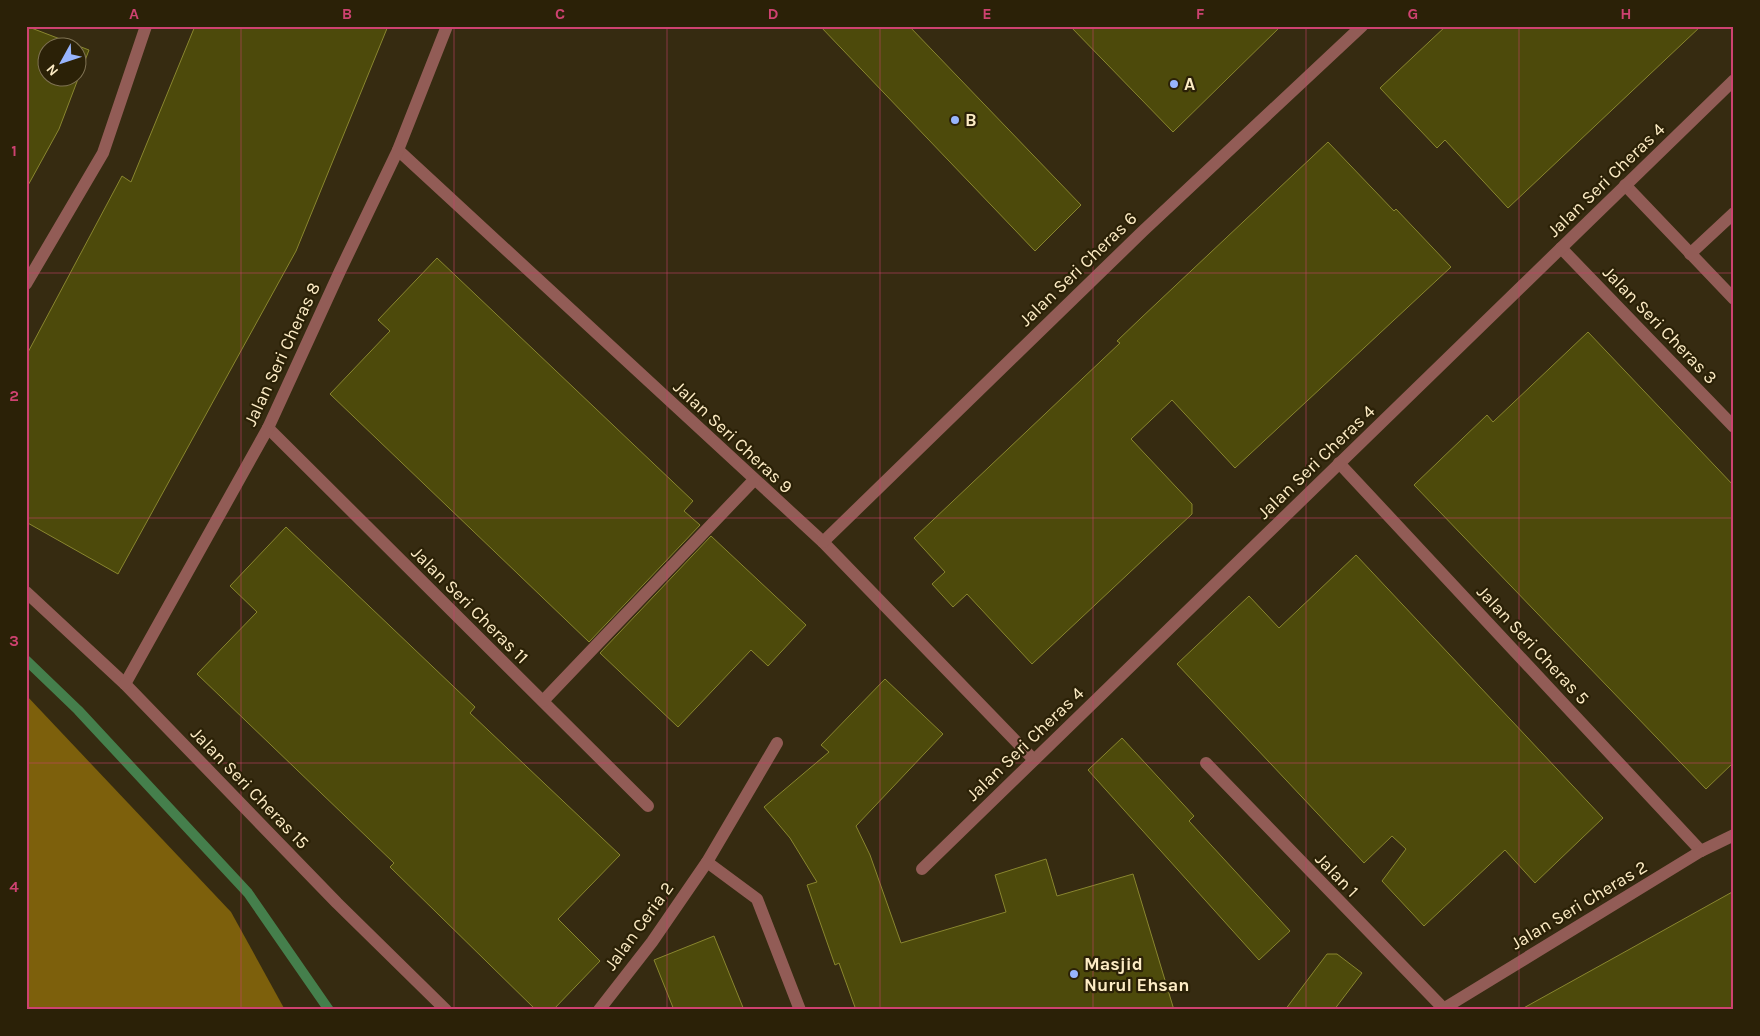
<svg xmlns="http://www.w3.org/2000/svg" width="1760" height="1036" viewBox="0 0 1760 1036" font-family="Karla,sans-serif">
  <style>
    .forest { fill: #7d600c }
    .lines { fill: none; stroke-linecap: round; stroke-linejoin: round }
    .stream { stroke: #457f4c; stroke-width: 10 }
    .building { fill: #4d4a0b; stroke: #89862f; fill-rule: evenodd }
    .street { stroke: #925c56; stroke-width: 12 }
    .grid { fill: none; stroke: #ce4270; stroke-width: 1; stroke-opacity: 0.55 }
    .poi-dot { fill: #98b5fd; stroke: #2b2107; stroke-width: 2 }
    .labels { text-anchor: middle; stroke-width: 4.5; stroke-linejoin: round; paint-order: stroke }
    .poi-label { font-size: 18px; font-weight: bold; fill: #fdecc5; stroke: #2b2107; text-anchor: start }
    .street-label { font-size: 18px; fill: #fdecc5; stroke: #2b2107 }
    .neatline { fill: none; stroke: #ce4270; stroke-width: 2 }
    .grid-label { font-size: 16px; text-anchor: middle; font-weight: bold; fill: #ce4270 }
  </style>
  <rect width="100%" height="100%" fill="#362b11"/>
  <polygon class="forest" points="26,695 231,912 285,1010 26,1010"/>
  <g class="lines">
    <polyline class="stream" points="26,660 78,710 248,893 329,1010"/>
  </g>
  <g class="building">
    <path d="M26,26L89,50L59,129L26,189ZM48,48H78V78H48Z"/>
    <polygon points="195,26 388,26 296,251 118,574 26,522 26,356 122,176 131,182"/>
    <polygon points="820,26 909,26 1081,205 1035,251"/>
    <polygon points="1070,26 1281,26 1173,132"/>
    <polygon points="1446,26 1701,26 1508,208 1445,140 1437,148 1380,88"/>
    <polygon points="1328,142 1394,211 1396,209 1451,267 1235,468 1172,400 1131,439 1192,504 1192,514 1032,664 967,594 953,607 932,584 945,572 914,538 1120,343 1117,341 1141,318"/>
    <polygon points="437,258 693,501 684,511 700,525 589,642 330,394 390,331 378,320"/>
    <polygon points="1588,332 1734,486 1734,762 1706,789 1414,485 1487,415 1493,422"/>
    <polygon points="286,527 475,707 470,713 620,855 558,919 600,961 553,1010 536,1010 390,867 394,863 197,674 257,612 230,586"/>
    <polygon points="711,536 806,625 768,666 751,650 678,727 600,653"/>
    <polygon points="1356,555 1603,818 1535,883 1505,850 1424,926 1382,881 1406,849 1392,836 1364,863 1177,664 1249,596 1279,628"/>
    <polygon points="885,679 943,734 856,826 870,855 901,943 1006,912 995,875 1046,859 1057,896 1133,874 1174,1010 856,1010 839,963 835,965 807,885 817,882 790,838 764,807 829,752 821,745"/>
    <polygon points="1122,738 1194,816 1189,821 1290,931 1259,960 1088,770"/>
    <polygon points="1734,891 1734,1010 1520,1010 1630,949"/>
    <polygon points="714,936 744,1010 674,1010 654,960"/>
    <polygon points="1327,954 1337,954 1362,973 1334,1010 1285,1010"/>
  </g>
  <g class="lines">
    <g class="street">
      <polyline points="398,150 823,542 1034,760"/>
      <polyline points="1625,185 1734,299"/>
      <polyline points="1561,248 1734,427"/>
      <polyline points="1690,254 1734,213"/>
      <polyline points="26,284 103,153 146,26"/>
      <polyline points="268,428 648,806"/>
      <polyline points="1339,463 1701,851"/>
      <polyline points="823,542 1143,231 1362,26"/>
      <polyline points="26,592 125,684 337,903 446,1010"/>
      <polyline points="125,684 268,428 340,271 398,150 447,26"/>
      <polyline points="543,701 754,480"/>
      <polyline points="1206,763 1445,1010"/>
      <polyline points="707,862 757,899 800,1010"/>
      <polyline points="922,869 1734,80"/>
      <polyline points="1443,1009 1701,851 1734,835"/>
      <polyline points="599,1010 652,942 707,862 777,743"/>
    </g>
  </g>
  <path class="grid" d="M241,26V1010M454,26V1010M667,26V1010M880,26V1010M1093,26V1010M1306,26V1010M1519,26V1010M26,273H1734M26,518H1734M26,763H1734"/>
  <g class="poi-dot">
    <circle cx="1174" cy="84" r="5"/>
    <circle cx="955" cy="120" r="5"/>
    <circle cx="1074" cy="974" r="5"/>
  </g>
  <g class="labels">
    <g class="poi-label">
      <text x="1184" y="90">A</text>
      <text x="965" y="126">B</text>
      <text x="1084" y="970">Masjid<tspan x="1084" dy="21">Nurul Ehsan</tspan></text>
    </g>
    <g class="street-label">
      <text transform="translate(1606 180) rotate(-44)" y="6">Jalan Seri Cheras 4</text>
      <text transform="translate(1078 269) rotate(-44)" y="6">Jalan Seri Cheras 6</text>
      <text transform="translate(1660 325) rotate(46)" y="6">Jalan Seri Cheras 3</text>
      <text transform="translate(282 354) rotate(-65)" y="6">Jalan Seri Cheras 8</text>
      <text transform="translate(733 437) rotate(43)" y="6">Jalan Seri Cheras 9</text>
      <text transform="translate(1316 462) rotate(-44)" y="6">Jalan Seri Cheras 4</text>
      <text transform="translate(470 605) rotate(45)" y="6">Jalan Seri Cheras 11</text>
      <text transform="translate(1533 645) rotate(47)" y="6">Jalan Seri Cheras 5</text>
      <text transform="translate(1025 744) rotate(-44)" y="6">Jalan Seri Cheras 4</text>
      <text transform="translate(250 788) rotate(46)" y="6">Jalan Seri Cheras 15</text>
      <text transform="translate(1337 875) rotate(46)" y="6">Jalan 1</text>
      <text transform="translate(1579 905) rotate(-31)" y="6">Jalan Seri Cheras 2</text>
      <text transform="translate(639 926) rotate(-54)" y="6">Jalan Ceria 2</text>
    </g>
  </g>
  <rect width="1760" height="1036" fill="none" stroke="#2b2107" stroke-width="55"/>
  <g transform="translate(62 62) rotate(230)"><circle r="24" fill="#2b2107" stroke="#7f7253"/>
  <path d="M0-4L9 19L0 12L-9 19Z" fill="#98b5fd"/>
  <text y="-8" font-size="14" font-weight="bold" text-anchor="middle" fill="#fdecc5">N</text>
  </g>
  <rect x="28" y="28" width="1704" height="980" class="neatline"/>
  <g class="grid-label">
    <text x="134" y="19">A</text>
    <text x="347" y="19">B</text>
    <text x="560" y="19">C</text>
    <text x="773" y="19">D</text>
    <text x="987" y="19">E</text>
    <text x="1200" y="19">F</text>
    <text x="1413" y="19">G</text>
    <text x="1626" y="19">H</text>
    <text x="14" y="156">1</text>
    <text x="14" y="401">2</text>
    <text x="14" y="646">3</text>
    <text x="14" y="892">4</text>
  </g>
</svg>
